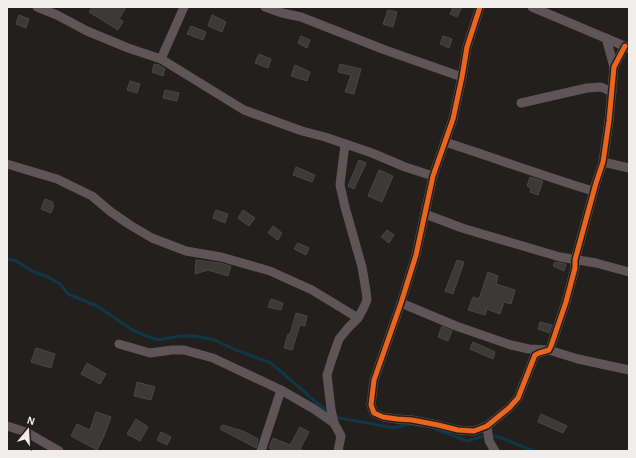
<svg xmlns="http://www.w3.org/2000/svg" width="636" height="458" viewBox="0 0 636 458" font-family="'Alegreya Sans',sans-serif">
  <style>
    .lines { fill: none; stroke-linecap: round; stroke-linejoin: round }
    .stream { stroke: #103746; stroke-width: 3 }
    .building { fill: #3c3937; stroke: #494745 }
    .minor { stroke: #5f5457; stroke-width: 9 }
    .cycleway-casing { stroke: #241e1b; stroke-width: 8 }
    .cycleway { stroke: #eb651d; stroke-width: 5 }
  </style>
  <rect width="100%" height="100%" fill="#221f1d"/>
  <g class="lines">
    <g class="stream">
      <polyline points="7,259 16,261 34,272 48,277 60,284 68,294 97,306 134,331 158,340 179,336 195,336 215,340 236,350 271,363 330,414"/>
      <polyline points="334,417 395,428 407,424 423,426"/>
      <polyline points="436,429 467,441 488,435 499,437 534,451"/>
    </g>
  </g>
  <g class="building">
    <polygon points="92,7 126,7 119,19 123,21 118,30 89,12"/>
    <polygon points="453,7 462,7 457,17 450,14"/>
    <polygon points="388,10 397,12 393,27 383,24"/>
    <polygon points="19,15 29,19 26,28 16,24"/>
    <polygon points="212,15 226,22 222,32 208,26"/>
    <polygon points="191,26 206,32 203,40 187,34"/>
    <polygon points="301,36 310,40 307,48 298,43"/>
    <polygon points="443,36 452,39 449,48 440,44"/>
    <polygon points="259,54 271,59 268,68 255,63"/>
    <polygon points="154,64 159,65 165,69 163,76 152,72"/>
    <polygon points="340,64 361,69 354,94 345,92 351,75 338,72"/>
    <polygon points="295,65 310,72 307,81 291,76"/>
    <polygon points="130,81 140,84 137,93 127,90"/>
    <polygon points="165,90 179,93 177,101 163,98"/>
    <polygon points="359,160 366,163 354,189 348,186"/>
    <polygon points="296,167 315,175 312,182 293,175"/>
    <polygon points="379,170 393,176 382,202 368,196"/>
    <polygon points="530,177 543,181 538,195 530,192 531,188 527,186"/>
    <polygon points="45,199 53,202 52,204 54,205 51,213 41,209"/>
    <polygon points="216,210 228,214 225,223 213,218"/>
    <polygon points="243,210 255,218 249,226 238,218"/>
    <polygon points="273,226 282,233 278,240 268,233"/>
    <polygon points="387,230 394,235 389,243 381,237"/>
    <polygon points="298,243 309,248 306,255 294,249"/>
    <polygon points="196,260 220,263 231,266 228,276 208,270 195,274"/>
    <polygon points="457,260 464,262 453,294 445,291"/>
    <polygon points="555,262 566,264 564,271 553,266"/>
    <polygon points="488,272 498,276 496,284 515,290 511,304 504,302 500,314 487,309 485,315 468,310 473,297 479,299"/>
    <polygon points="271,299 283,303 281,310 268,307"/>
    <polygon points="296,313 307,316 305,326 300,325 292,350 284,348 288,334 290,334"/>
    <polygon points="540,322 552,325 549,333 538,329"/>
    <polygon points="442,326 452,331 448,341 438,337"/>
    <polygon points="473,342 495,352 493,359 470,349"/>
    <polygon points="36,348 55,354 51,368 31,362"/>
    <polygon points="87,363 106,374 100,384 81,374"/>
    <polygon points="137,382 155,387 151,400 134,396"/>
    <polygon points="96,412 111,417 104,436 97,450 71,436 77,424 90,430"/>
    <polygon points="541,414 567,426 563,433 538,422"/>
    <polygon points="136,419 148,427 140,441 127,434"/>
    <polygon points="222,425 243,431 258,439 256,448 220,429"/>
    <polygon points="300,427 309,432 300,449 304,451 275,451 269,448 273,438 290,445"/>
    <polygon points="161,432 171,437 167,445 157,440"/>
  </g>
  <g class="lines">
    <g class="minor">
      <polyline points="37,7 57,15 87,31 128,48 161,59 244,110 302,131 325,137 372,153 405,167 433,176"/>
      <polyline points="265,7 282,13 301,17 385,50 462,77"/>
      <polyline points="480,7 467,47 462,77 453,119 433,176 416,255 401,303 374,380 371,405 374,413 383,417 397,419 412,420 438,425 458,430 474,431 487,426 509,408 518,398 535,355 539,353 549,350 551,346 566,302 575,268 575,260 596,183 603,162 609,121 614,67 625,46"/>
      <polyline points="532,7 629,48"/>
      <polyline points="606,38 614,67"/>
      <polyline points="161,59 184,7"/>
      <polyline points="521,103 587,88 601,87 612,92"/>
      <path d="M445,142C495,158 543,176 593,191"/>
      <polyline points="603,162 629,168"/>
      <polyline points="7,164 57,179 92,196 111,212 130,225 152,238 186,251 221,257 270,271 312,290 358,318"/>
      <polyline points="425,214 462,228 560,257 596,263 629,272"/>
      <polyline points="401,303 456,326 511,345 529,349 549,350 578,359 629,370"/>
      <polyline points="119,344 150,353 172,350 184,350 213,358 281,390 314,409 334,423"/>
      <polyline points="7,426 26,432 59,451"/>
      <polyline points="487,426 489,441 495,451"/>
      <polyline points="261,451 281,390"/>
      <polyline points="338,451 341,436 334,423 331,409 327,375 332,359 339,339 348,328 358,318 363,309 367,300 366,291 362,267 345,207 340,185 345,144"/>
    </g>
    <defs>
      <polyline id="cycleway" points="480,7 467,47 462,77 453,119 433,176 416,255 401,303 374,380 371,405 374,413 383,417 397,419 412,420 438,425 458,430 474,431 487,426 509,408 518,398 535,355 539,353 549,350 551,346 566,302 575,268 575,260 596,183 603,162 609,121 614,67 625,46"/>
    </defs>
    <use href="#cycleway" class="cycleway-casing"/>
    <use href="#cycleway" class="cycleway"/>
  </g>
  <rect width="636" height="458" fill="none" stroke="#f1edeb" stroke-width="16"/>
  <g transform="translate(28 430) rotate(18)" stroke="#241e1b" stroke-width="3" paint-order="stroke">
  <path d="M0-3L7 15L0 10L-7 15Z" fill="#f1edeb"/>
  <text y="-6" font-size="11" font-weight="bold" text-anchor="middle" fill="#f1edeb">N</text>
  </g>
</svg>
